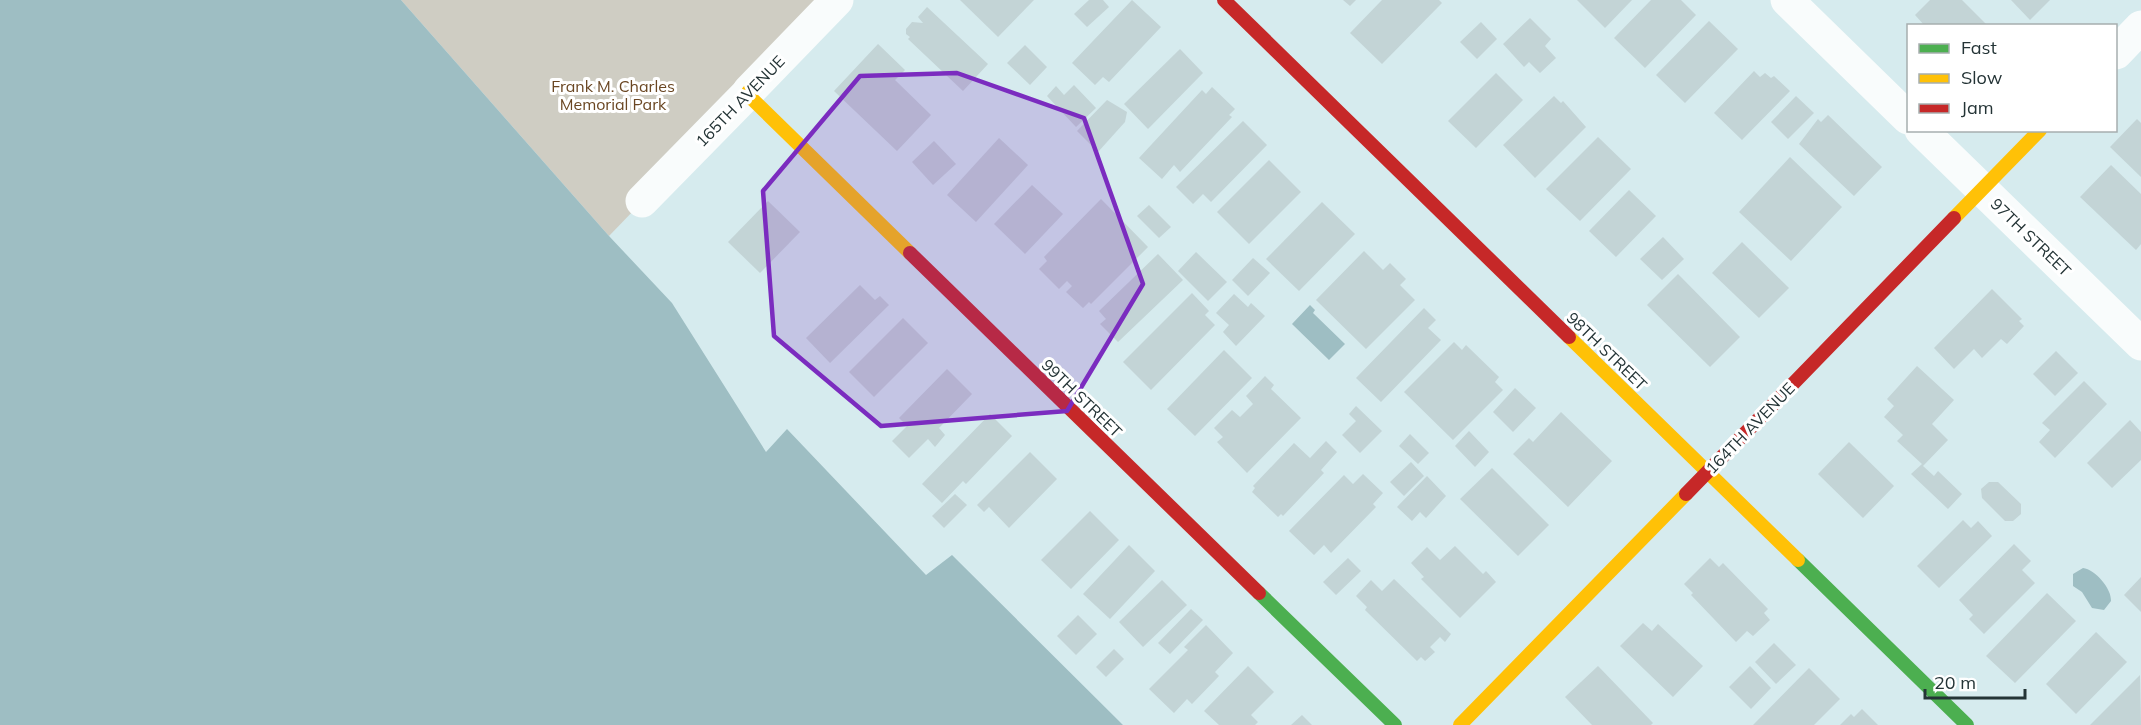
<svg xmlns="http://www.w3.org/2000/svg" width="2141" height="725" viewBox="0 0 2141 725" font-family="Mulish,sans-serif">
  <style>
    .green { fill: #cfcdc3 }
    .water { fill: #9ebec3 }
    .building { fill: #c3d4d6 }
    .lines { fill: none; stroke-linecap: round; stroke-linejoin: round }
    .street { stroke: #f9fcfc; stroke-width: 33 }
    .fast { stroke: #4caf50; stroke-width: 14 }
    .slow { stroke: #ffc107; stroke-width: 14 }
    .jam { stroke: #c62828; stroke-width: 14 }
    .marked { fill: #7b2cbf; fill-opacity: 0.2; stroke: #7b2cbf; stroke-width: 4.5; stroke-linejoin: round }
    .labels { text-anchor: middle; stroke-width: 6; stroke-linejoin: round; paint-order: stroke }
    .park-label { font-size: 16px; fill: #6a4622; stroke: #fff }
    .street-label { font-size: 16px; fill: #243436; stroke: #fff }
  </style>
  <rect width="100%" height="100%" fill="#d6ebee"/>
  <polygon class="green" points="401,0 837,0 609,236"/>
  <g class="water">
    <polygon points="0,0 401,0 609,236 672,303 766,452 787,429 926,575 952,555 1123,725 0,725"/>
    <polygon points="1310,305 1315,310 1313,313 1345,344 1329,360 1292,324"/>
    <path d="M2083,568C2095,569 2112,589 2111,601L2104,610L2092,608L2082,592L2073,586V574Z"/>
  </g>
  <g class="building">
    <polygon points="960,0 1034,0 998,37"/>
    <polygon points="1089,0 1103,0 1109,7 1087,27 1074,14"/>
    <polygon points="1132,0 1161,27 1109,82 1103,77 1095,85 1072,63"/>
    <polygon points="1343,0 1356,0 1350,6"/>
    <polygon points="1382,0 1439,0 1442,3 1382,64 1350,33"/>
    <polygon points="1577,0 1632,0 1605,28"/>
    <polygon points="1651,0 1681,0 1696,15 1645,68 1614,38"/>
    <polygon points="1930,0 1962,0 1988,26 1925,26 1915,15"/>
    <polygon points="2011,0 2050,0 2030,20"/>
    <polygon points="927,7 988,64 963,91 908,39 910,37 906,34 906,29 912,22 923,23 918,17"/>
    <polygon points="1530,18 1551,39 1545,46 1556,58 1540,73 1529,62 1524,67 1503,44"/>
    <polygon points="1709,21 1738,49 1685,103 1656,75"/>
    <polygon points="1481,22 1497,39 1477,59 1460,42"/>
    <polygon points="878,44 905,70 895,80 931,115 897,151 834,91"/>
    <polygon points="1025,45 1047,67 1030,85 1007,63"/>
    <polygon points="1180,49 1203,73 1148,129 1124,104"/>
    <polygon points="1754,71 1760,77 1765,73 1771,78 1774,76 1790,91 1742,140 1714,113"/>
    <polygon points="1496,73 1523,100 1476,148 1448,121"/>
    <polygon points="1074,85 1096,108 1076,127 1047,96 1056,86 1064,95"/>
    <polygon points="1212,87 1235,109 1229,115 1232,117 1180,172 1174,165 1162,179 1139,158 1202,90 1206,94"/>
    <polygon points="1554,96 1561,103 1563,101 1586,127 1535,178 1503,145"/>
    <polygon points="1796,96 1814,113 1788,139 1771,122"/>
    <polygon points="1107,100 1127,112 1125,122 1098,152 1077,131"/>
    <polygon points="1828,115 1882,167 1854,196 1799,144 1818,119 1821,122"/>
    <polygon points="2137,119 2141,123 2141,177 2110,147"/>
    <polygon points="1243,121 1267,145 1211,202 1203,194 1193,204 1176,187"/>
    <polygon points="1598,137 1631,169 1580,221 1546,189"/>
    <polygon points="999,138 1028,165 976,222 947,195"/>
    <polygon points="934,141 956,164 933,185 912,162"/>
    <polygon points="1790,157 1842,207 1791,261 1739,212"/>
    <polygon points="1269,160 1301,192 1249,244 1217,212"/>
    <polygon points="2111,165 2141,194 2141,244 2136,250 2080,197"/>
    <polygon points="1032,185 1063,214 1025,254 994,224"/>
    <polygon points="1629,190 1656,216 1616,257 1589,231"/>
    <polygon points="1101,199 1148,247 1091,304 1089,302 1083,308 1066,292 1072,286 1067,281 1059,289 1039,269 1047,261 1044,257"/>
    <polygon points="768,201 800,232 760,273 728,242"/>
    <polygon points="1322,202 1355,234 1299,291 1266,259"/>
    <polygon points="1149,205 1171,227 1159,238 1137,216"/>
    <polygon points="1663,237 1684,259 1662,280 1640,259"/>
    <polygon points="1742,242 1789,288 1759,318 1712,273"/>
    <polygon points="1364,251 1383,270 1390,263 1406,279 1400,285 1415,300 1366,349 1316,300"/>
    <polygon points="1196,252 1227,282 1208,301 1178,271"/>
    <polygon points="1158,254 1183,280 1118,342 1100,324 1106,319 1099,311"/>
    <polygon points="1253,258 1270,273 1248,296 1232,280"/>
    <polygon points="1678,274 1740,337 1710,367 1647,305"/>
    <polygon points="860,285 875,300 880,296 889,305 830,363 806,338"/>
    <polygon points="1992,289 2022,319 2019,321 2024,326 2007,344 2001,339 1982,358 1974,349 1954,369 1934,348"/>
    <polygon points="1192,293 1209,311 1205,315 1215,325 1151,390 1123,362"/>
    <polygon points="1234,294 1248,307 1251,303 1265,316 1236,346 1223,332 1229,325 1216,313"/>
    <polygon points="1424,308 1436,320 1428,328 1441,340 1381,402 1356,378"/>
    <polygon points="903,318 928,343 874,397 849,372"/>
    <polygon points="1454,342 1462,350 1466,345 1499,377 1495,382 1503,390 1453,440 1404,392"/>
    <polygon points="1224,350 1252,378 1195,436 1167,409"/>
    <polygon points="2056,351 2078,373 2055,396 2033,374"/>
    <polygon points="1917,366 1954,400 1932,424 1948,440 1923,466 1934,476 1938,471 1962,494 1948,509 1911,474 1922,464 1897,441 1903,435 1884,417 1894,406 1887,399"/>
    <polygon points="947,369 972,394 939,428 945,435 935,447 928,439 909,458 892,441 907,426 899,418"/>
    <polygon points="1265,376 1274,385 1271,389 1301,418 1247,473 1217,442 1223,437 1214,428 1232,410 1240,417 1253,404 1246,396"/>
    <polygon points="2084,381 2107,404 2055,458 2039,442 2050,430 2042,423"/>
    <polygon points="1515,388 1536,408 1513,432 1493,412"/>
    <polygon points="1356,406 1382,431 1360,453 1342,435 1356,421 1349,414"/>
    <polygon points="1561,412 1612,461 1568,507 1513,454 1529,438 1533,442"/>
    <polygon points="990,414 1012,436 966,484 963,481 942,503 922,484"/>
    <polygon points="2130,420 2141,432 2141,460 2112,488 2087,463"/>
    <polygon points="1469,431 1489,452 1475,467 1455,446"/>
    <polygon points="1410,434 1429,453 1418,464 1399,446"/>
    <polygon points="1326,441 1337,452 1321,470 1324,473 1283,516 1281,514 1278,517 1252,492 1255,488 1253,486 1294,443 1310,458"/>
    <polygon points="1849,442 1894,486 1863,518 1818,474"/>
    <polygon points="1030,452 1057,479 1009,528 989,507 984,512 977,505"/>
    <polygon points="1411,462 1424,476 1404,496 1390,482"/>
    <polygon points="1492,468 1549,525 1518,556 1460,499"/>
    <polygon points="1363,474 1383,493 1373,504 1376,507 1331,553 1324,545 1314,555 1289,531 1344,475 1353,484"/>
    <polygon points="1427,476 1446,496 1426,518 1420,512 1412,521 1397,507"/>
    <polygon points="1989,482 1998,482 2021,504 2021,514 2013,521 2005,521 1982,498 1981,489"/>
    <polygon points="955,494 967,505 944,528 932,516"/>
    <polygon points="1090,511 1119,540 1071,589 1041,560"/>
    <polygon points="1963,520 1971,528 1978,521 1992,536 1939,588 1917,566"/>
    <polygon points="2014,544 2031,561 2022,570 2035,583 1984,634 1969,619 1973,615 1959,600"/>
    <polygon points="1129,545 1155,571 1110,619 1083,594"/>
    <polygon points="1455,546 1483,574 1486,571 1496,582 1460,618 1421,579 1424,577 1411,563 1427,547 1440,560"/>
    <polygon points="1348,558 1361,571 1336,595 1323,582"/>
    <polygon points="1710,558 1719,567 1723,563 1768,609 1764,613 1770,620 1753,636 1747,631 1736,642 1691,595 1693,593 1684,584"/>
    <polygon points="2141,577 2141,612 2124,595"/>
    <polygon points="1394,579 1451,634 1445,642 1440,637 1430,647 1435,652 1425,661 1421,657 1417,661 1365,610 1367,607 1356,596 1371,580 1382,591"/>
    <polygon points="1162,580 1187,605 1143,647 1119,622"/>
    <polygon points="2047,593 2076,621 2015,683 1986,656"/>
    <polygon points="1191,609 1203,620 1170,654 1158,643"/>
    <polygon points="1078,615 1097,634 1076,655 1057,636"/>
    <polygon points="1643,623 1652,631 1658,624 1703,666 1673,697 1620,646"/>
    <polygon points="1206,625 1233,653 1215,672 1219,676 1192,704 1187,699 1174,713 1149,689 1188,650 1184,647"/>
    <polygon points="2096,632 2127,662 2076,714 2046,684"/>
    <polygon points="1774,643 1796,665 1776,684 1755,662"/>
    <polygon points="1114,649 1124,659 1106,677 1096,667"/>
    <polygon points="1248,666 1274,692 1251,715 1258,722 1255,725 1219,725 1204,711"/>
    <polygon points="1598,666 1653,723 1651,725 1592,725 1565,697"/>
    <polygon points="1750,666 1771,688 1751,709 1729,687"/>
    <polygon points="1809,668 1840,699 1814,725 1753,725"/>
    <polygon points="2140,675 2141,725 2090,725"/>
    <polygon points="1862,709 1878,725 1840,725 1851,714 1854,717"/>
    <polygon points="1302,715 1312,725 1291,725"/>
  </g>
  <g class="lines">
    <g class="street">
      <polyline points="1787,0 1908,118"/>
      <polyline points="2116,53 2141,27"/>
      <polyline points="749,91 837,0"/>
      <polyline points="1921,130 2141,344"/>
      <polyline points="642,201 747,94"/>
    </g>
    <g class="fast">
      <polyline points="1798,560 1967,725"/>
      <polyline points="1259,593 1395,725"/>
    </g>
    <g class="slow">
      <polyline points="749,91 747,94 910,253"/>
      <polyline points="1954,218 2040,130"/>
      <polyline points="1569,337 1798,560"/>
      <polyline points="1460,725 1686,494"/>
    </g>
    <g class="jam">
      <polyline points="1224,0 1569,337"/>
      <polyline points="910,253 1259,593"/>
      <polyline points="1686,494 1954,218"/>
    </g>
  </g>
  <path class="marked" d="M957,73L1084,118L1143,284L1067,411L881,426L774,336L763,191L860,76Z"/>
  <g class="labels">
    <g class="park-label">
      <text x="613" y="92">Frank M. Charles<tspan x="613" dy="18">Memorial Park</tspan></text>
    </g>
    <g class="street-label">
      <text transform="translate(740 101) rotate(-46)" y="6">165TH AVENUE</text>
      <text transform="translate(2031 237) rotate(44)" y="6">97TH STREET</text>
      <text transform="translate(1607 351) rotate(44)" y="6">98TH STREET</text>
      <text transform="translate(1082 398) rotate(44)" y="6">99TH STREET</text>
      <text transform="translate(1750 428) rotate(-46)" y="6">164TH AVENUE</text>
    </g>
  </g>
  <rect x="1907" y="24" width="210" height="108" fill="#ffffff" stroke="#a7aeaf" stroke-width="1.5"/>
  <rect x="1919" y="44" width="30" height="9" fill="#4caf50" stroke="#a7aeaf" stroke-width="1.5"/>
  <text x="1961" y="54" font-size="18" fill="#243436">Fast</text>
  <rect x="1919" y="74" width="30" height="9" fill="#ffc107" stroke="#a7aeaf" stroke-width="1.5"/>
  <text x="1961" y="84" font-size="18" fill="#243436">Slow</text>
  <rect x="1919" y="104" width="30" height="9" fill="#c62828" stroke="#a7aeaf" stroke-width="1.5"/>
  <text x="1961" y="114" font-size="18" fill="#243436">Jam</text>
  <path d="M1925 689v9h100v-9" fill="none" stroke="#243436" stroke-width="3"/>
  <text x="1934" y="689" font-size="18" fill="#243436" stroke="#ffffff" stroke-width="4.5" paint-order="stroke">20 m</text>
</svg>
